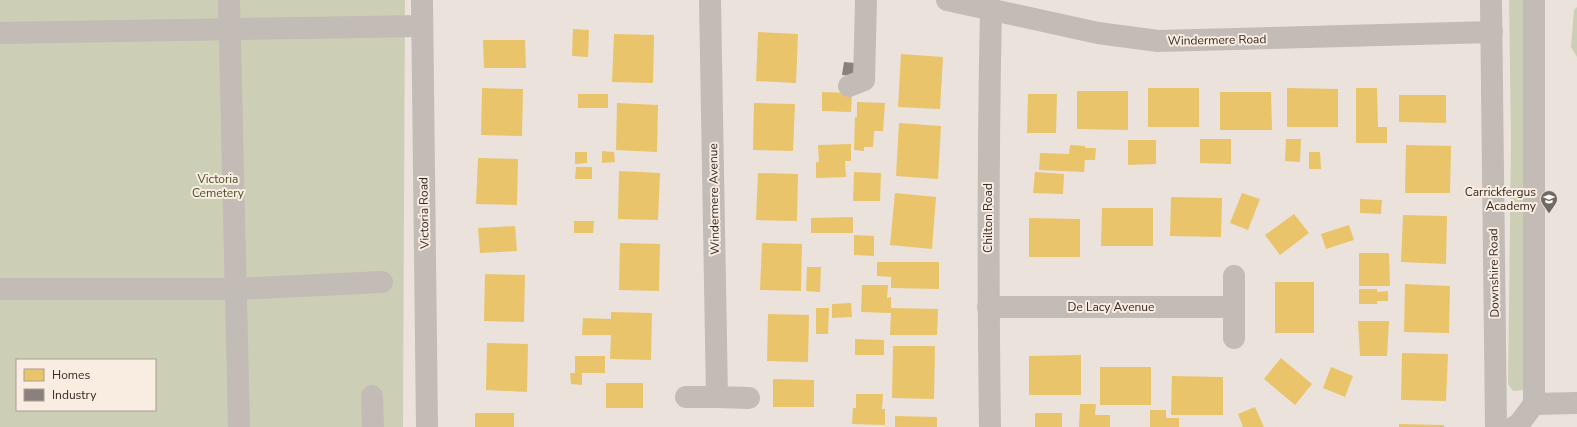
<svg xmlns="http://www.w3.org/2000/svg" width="1577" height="427" viewBox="0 0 1577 427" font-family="'Nunito Sans',sans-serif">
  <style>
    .green { fill: #cccfb5; fill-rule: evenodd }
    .homes { fill: #e9c46a }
    .industry { fill: #8a817c }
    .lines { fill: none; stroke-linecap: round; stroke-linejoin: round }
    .minor { stroke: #c3bbb5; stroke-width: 22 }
    .labels { text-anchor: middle; stroke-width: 4; stroke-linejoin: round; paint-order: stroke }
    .street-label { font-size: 12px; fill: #332824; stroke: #f9ede1 }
    .park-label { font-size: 12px; fill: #445128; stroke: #f9ede1 }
    .poi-label { font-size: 12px; fill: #332824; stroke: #f9ede1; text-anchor: end }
  </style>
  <rect width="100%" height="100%" fill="#ebe3db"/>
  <g class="green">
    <path d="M0,0H405L403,427H0ZM17,360H155V410H17Z"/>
    <polygon points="1509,0 1531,0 1523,390 1513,391 1508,384 1511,142"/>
    <polygon points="1577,7 1577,57 1571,47 1574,10"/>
  </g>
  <g class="homes">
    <polygon points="573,29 589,30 588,57 572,56"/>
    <polygon points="758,32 798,34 796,83 756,81"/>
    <polygon points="614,34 654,35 653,83 612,82"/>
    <polygon points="483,40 525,40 526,68 484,68"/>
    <polygon points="901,54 943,57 940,109 898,107"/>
    <polygon points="482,88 523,89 522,136 481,135"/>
    <rect x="1148" y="88" width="51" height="39"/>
    <polygon points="1287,88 1338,89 1338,127 1287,127"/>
    <polygon points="1356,88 1377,88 1378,127 1387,127 1387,143 1356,143"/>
    <polygon points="1077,91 1128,91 1128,130 1077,129"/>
    <polygon points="822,92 852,93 851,112 822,111"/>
    <polygon points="1220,92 1271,92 1272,130 1220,130"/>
    <rect x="578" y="94" width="30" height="14"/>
    <polygon points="1028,94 1057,94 1056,133 1027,133"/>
    <polygon points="1399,95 1446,95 1446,123 1399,122"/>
    <polygon points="857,102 885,103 883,131 874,131 873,147 864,147 864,151 854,150 855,117 857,117"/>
    <polygon points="617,103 658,105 657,152 616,150"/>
    <polygon points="754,103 795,104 793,151 753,150"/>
    <polygon points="899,123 941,126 938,179 896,176"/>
    <polygon points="1200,139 1231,139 1231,164 1200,163"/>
    <polygon points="1286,139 1301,139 1300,162 1285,161"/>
    <polygon points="1128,140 1156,140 1156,164 1128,165"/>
    <polygon points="851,144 851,161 845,161 846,177 816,178 816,162 819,162 818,145"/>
    <polygon points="1070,145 1085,146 1085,148 1096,148 1095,160 1085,160 1084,172 1039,170 1040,153 1069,154"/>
    <polygon points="1406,145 1451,146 1450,193 1405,193"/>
    <polygon points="602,151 614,152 615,162 602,163"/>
    <polygon points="575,152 587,152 587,163 575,164"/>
    <polygon points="1309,152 1320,152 1321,169 1309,169"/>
    <polygon points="478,158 518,159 517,205 476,204"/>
    <polygon points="576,167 592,167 592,179 575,179"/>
    <polygon points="619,171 660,173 658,220 618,219"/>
    <polygon points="854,172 881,173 880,201 853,201"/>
    <polygon points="1035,172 1064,174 1063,194 1033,193"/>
    <polygon points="758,173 798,174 797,221 756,220"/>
    <polygon points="895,193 936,197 932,249 890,245"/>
    <polygon points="1242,193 1260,199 1248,230 1230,223"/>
    <polygon points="1171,197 1222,198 1221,237 1170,236"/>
    <polygon points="1360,199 1382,200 1381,214 1360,213"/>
    <polygon points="1102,208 1153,208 1153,246 1101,246"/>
    <polygon points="1294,214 1309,233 1280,255 1265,235"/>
    <polygon points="1403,215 1447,216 1446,264 1401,262"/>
    <polygon points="853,217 853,233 811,233 811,218"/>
    <polygon points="1029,218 1080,219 1080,257 1029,257"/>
    <polygon points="574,221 594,221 593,233 574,233"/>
    <polygon points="1349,225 1354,240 1326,249 1321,234"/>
    <polygon points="515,226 517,251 480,253 478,228"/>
    <polygon points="854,235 874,236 874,256 854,255"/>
    <polygon points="620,243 660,244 659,291 619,290"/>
    <polygon points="762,243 802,244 801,291 760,290"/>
    <polygon points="1359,253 1389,253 1390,286 1359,286"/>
    <polygon points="877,262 939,262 939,289 891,288 891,277 877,276"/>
    <polygon points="807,267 821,267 820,292 806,291"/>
    <polygon points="485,274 525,275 524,322 484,321"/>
    <rect x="1275" y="282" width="39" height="51"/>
    <polygon points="1405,284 1450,286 1449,333 1404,332"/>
    <polygon points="862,285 888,285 887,298 891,297 891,308 938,309 937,335 890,335 891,313 861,312"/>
    <polygon points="1359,289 1377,289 1377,292 1388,291 1388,301 1377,301 1377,304 1359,304"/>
    <polygon points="851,303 852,317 832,318 832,304"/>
    <polygon points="816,308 829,308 828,334 816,334"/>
    <polygon points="611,312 652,313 651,360 610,359 611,335 582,335 583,318 611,319"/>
    <polygon points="768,314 809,315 808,362 767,361"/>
    <polygon points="1358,321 1389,321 1387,356 1360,356"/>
    <polygon points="855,339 884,340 884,355 855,355"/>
    <polygon points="487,343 528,344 527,392 486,390"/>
    <polygon points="893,346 935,346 934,399 892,398"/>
    <polygon points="1402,353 1448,354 1446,401 1401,400"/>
    <polygon points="1081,355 1081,395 1029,395 1029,356"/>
    <polygon points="575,356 605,356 605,373 582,373 582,385 571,384 570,373 575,373"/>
    <polygon points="1281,358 1312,384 1295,405 1264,379"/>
    <rect x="1100" y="367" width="51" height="38"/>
    <polygon points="1331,367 1353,376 1345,397 1323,388"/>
    <polygon points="1172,376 1223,377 1223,415 1171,415"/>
    <polygon points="773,379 814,380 814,407 773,407"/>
    <rect x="606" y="383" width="37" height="25"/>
    <polygon points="856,394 883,394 882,409 885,409 885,425 852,424 853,408 856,408"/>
    <polygon points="1080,404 1096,404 1095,415 1110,415 1110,427 1079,427"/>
    <polygon points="1255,407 1264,427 1243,427 1238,414"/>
    <polygon points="1150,410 1166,410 1166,418 1179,418 1179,427 1150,427"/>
    <rect x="475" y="413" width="39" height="14"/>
    <rect x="1035" y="413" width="27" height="14"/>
    <polygon points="895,416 937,417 937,427 895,427"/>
    <polygon points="1399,424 1444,425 1444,427 1399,427"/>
  </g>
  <polygon class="industry" points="844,62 855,63 853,76 842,75"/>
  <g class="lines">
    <g class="minor">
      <polyline points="229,0 239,427"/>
      <polyline points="422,0 427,427"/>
      <polyline points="710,0 717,397 749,398"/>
      <polyline points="947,0 1098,33 1158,41 1492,32"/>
      <polyline points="1491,0 1496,427"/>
      <polyline points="0,33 421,26"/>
      <polyline points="849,86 864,80 866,0"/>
      <polyline points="0,289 236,289 382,282"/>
      <polyline points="988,307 1234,307 1234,276"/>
      <polyline points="1234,307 1234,338"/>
      <polyline points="372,396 373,427"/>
      <polyline points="686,397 717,397"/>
      <polyline points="1534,404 1577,403"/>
      <path d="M990,427C988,288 988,149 991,10"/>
      <polyline points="1514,427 1519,424 1534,404 1534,0"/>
    </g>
  </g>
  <defs>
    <symbol id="school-pin" viewBox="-11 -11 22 30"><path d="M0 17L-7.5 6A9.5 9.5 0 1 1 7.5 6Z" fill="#736964" stroke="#f9ede1"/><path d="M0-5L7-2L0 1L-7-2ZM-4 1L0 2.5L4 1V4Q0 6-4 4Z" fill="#fff"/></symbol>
  </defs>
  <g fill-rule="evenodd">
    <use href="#school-pin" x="1539" y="189" width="20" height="27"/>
  </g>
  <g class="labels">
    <g class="street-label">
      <text transform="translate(1217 40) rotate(-1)" y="4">Windermere Road</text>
      <text transform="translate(714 199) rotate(-91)" y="4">Windermere Avenue</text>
      <text transform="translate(424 213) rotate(-91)" y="4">Victoria Road</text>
      <text transform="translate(988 218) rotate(-90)" y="4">Chilton Road</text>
      <text transform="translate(1494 273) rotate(-91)" y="4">Downshire Road</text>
      <text x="1111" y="311">De Lacy Avenue</text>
    </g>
    <g class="park-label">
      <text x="218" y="183">Victoria<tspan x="218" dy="14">Cemetery</tspan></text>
    </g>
    <g class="poi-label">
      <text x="1536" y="196">Carrickfergus<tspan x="1536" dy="14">Academy</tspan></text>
    </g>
  </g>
  <rect x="16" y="359" width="140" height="52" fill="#f9ede1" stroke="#aa9e95"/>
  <rect x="24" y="369" width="20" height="12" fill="#e9c46a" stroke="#aa9e95"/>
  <text x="52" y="379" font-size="12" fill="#332824">Homes</text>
  <rect x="24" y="389" width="20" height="12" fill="#8a817c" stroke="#aa9e95"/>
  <text x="52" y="399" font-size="12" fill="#332824">Industry</text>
</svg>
